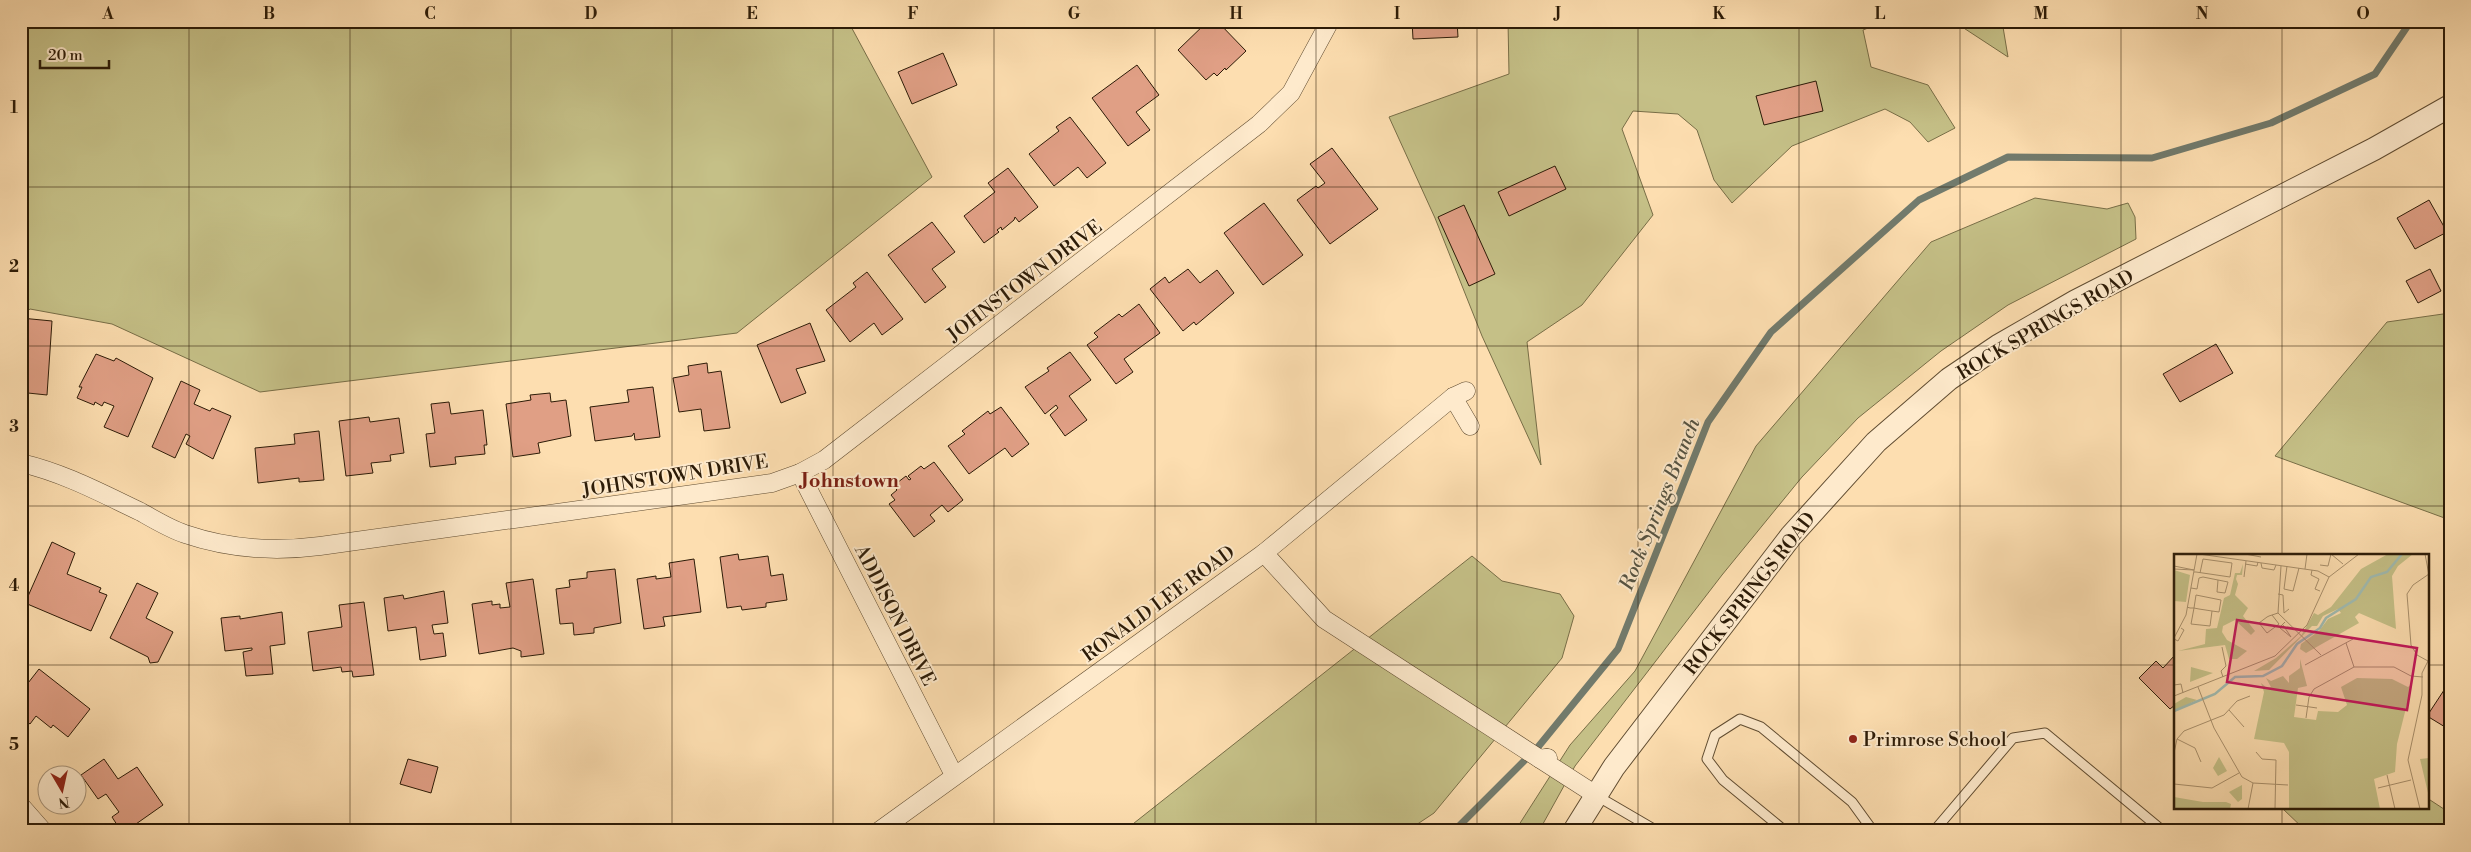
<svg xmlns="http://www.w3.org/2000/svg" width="2471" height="852" viewBox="0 0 2471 852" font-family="'Libre Bodoni',serif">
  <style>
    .green { fill: #c5c087; stroke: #786e47 }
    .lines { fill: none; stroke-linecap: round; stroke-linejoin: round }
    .stream { stroke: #727b6d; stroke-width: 7 }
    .building { fill: #e09f85; stroke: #2c1b07 }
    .service-casing { stroke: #604c31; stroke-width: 11 }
    .minor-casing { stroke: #604c31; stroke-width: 19 }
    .tertiary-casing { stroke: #604c31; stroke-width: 24 }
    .service { stroke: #feeacc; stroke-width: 9 }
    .minor { stroke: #feeacc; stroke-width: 18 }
    .tertiary { stroke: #feeacc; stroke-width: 22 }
    .grid { fill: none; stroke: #2c1b07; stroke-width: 1; stroke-opacity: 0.55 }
    .poi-dot { fill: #8f2418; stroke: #feeacc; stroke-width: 2 }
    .labels { text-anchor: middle; stroke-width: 4; stroke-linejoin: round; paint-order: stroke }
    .street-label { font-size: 19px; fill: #2c1b07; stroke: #feeacc }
    .poi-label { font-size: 19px; fill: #2c1b07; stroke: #feeacc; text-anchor: start }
    .neighbourhood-label { font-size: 20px; font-weight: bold; fill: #7a1f14; stroke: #feeacc }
    .water-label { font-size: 20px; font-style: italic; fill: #555342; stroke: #feeacc }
    .inset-river { fill: none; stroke: #a0bbb1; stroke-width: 2.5 }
    .inset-road { fill: none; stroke: #a9906c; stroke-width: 1 }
    .view { fill: #c2185b; fill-opacity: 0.15; stroke: #c2185b; stroke-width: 2.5 }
    .inset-edge { fill: none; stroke: #2c1b07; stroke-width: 2.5 }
    .neatline { fill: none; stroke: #2c1b07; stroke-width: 2 }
    .grid-label { font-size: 16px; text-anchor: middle; font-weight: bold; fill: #2c1b07 }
  </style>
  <rect width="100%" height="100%" fill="#fddeb0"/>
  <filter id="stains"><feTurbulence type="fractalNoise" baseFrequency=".004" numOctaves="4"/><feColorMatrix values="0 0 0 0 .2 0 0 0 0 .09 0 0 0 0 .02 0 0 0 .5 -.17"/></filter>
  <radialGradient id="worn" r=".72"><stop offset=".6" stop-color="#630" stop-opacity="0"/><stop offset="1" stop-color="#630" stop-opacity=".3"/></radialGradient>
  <g class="green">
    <polygon points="21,21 848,21 932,177 737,333 260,392 112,324 30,309 21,317"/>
    <polygon points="1508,21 1886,21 1863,30 1871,67 1928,85 1955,128 1928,142 1910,122 1885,109 1792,146 1732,203 1714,180 1697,130 1678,114 1633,111 1622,129 1653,215 1582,305 1527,342 1541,465 1482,336 1435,218 1389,117 1509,74"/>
    <polygon points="1953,21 2002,21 2008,57"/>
    <polygon points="2035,198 2107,209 2128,203 2135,217 2136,239 2008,305 1941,351 1858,418 1802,477 1722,575 1575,766 1539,831 1515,831 1570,745 1635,671 1756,446 1931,242"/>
    <polygon points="2450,313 2450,520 2275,456 2387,322"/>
    <polygon points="1472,556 1502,581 1560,594 1574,616 1562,658 1434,813 1407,831 1124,831"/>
    <polygon points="2427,798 2450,813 2450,831 2306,831 2282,808 2427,808"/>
  </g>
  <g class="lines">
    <polyline class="stream" points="1454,831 1538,747 1618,649 1708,422 1771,332 1919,200 2008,157 2152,158 2271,123 2375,74 2411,21"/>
  </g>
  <g class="building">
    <polygon points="1208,21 1217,21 1246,51 1226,70 1225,68 1217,76 1214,73 1206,80 1178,50"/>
    <polygon points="1412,21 1457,21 1458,37 1413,39"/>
    <polygon points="943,53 957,85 912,104 898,72"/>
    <polygon points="1137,65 1159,95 1136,112 1150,130 1128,146 1092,98"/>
    <polygon points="1816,81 1823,111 1764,125 1756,96"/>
    <polygon points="1070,117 1106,163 1087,178 1078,167 1054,186 1029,154 1059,131 1056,127"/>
    <polygon points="1332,148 1378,209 1330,244 1297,200 1316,186 1318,188 1325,183 1310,164"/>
    <polygon points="1555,166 1566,189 1509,216 1498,192"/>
    <polygon points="1008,168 1038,207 1019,222 1015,217 1014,220 1002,230 1001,227 997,230 999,232 984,243 964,216 995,192 988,183"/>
    <polygon points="2429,200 2447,232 2415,249 2397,218"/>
    <polygon points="1264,203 1303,255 1263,285 1224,233"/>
    <polygon points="1464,205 1495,274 1469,286 1438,217"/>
    <polygon points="932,222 955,252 932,269 946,287 925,303 888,255"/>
    <polygon points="1188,269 1200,283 1217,270 1234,293 1196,325 1194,322 1183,331 1150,289 1165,277 1169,283"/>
    <polygon points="2430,269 2441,291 2418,303 2406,281"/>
    <polygon points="867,272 903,319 882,335 874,323 850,342 826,310 856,287 853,283"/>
    <polygon points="1139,304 1160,333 1124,359 1133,372 1116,384 1087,345 1098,337 1094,333 1119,314 1122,317"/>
    <polygon points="21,318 52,321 47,395 28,393 27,404 21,404"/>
    <polygon points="810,323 825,361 796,369 806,393 781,403 757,345"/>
    <polygon points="2216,344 2233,373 2180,402 2163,374"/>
    <polygon points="1070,352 1091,380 1069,396 1087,420 1065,436 1050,415 1058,408 1056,405 1045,414 1025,387 1049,371 1047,368"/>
    <polygon points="96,354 114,361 116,358 153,378 128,437 104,427 114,406 104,402 102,406 95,402 94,405 77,398 82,387 79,387"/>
    <polygon points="707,363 708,373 721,371 730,428 704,431 701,409 679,412 673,378 689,375 688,366"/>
    <polygon points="181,381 200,390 194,404 210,411 212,408 231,416 213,459 186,444 190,436 186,434 175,458 152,447"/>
    <polygon points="653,387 660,437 635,440 634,433 632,436 595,441 590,407 629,402 627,390"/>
    <polygon points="550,393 551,402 566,400 571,436 538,443 540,453 513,457 506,404 531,400 530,395"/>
    <polygon points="449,402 451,414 483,410 487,445 484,445 485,454 455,457 456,464 430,467 426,434 435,433 431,404"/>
    <polygon points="1001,407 1029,444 1012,457 1005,448 969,474 948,446 965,434 962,431 988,411 990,414"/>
    <polygon points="369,417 370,422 399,418 404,453 390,455 391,461 371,463 373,473 346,476 339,421"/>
    <polygon points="319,431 324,480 299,482 299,478 258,483 255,448 295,444 294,434"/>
    <polygon points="934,462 963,500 948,512 942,505 930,515 935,521 914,537 889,504 895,500 891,495 897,490 893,486 906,476 909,480 911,479 908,476 921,466 924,469"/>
    <polygon points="52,542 75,553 67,574 101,588 99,592 107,595 91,631 25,603"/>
    <polygon points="738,554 739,560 768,556 771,576 783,574 787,600 766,603 766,607 742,610 741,606 727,608 720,557"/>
    <polygon points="694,559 701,612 663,617 665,626 644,629 637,579 656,576 656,579 671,577 669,563"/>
    <polygon points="615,569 621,623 594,628 594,633 574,635 573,623 560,624 556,589 570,587 569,580 587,578 587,572"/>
    <polygon points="533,579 544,654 521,657 521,651 513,648 479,654 472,604 492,601 492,605 500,604 500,608 510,607 506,583"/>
    <polygon points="137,583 158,593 146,618 173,632 158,662 150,663 148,657 110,638"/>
    <polygon points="444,591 448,623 432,625 434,634 443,633 446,656 420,660 416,627 388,631 384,598 403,595 404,599"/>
    <polygon points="364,602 374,675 353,677 352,671 342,672 341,667 313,671 308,632 342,627 339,605"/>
    <polygon points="282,612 285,644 270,646 273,674 246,676 243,652 252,650 252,648 225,651 221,618 240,616 240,619"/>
    <polygon points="2175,655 2175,705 2170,709 2139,678 2156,661 2163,668"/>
    <polygon points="39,669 90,709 68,737 53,725 51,728 36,716 30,724 21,717 21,692"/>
    <polygon points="2450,681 2450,730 2427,716"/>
    <polygon points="104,759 118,779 137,767 163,805 126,831 121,831 112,817 119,812 106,794 98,799 81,775"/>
    <polygon points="408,759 438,767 431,793 400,784"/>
  </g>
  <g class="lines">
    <defs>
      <g id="service">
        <polyline points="1597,796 1657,831"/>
        <polyline points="1785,831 1723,780 1707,759 1715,735 1740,719 1761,727 1852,802 1873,831"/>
        <polyline points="1934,831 2013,738 2045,733 2163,831"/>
      </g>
      <g id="minor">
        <polyline points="1453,397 1470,426"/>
        <path d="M21,463C64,473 101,493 141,512C155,520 170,529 185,534C229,549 274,552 320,546L772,483L800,473L824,460L1259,124L1291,93L1330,21"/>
        <polyline points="800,473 954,775"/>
        <polyline points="1264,553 1324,619 1540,759 1548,758"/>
        <polyline points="1547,758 1540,759 1596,795"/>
        <polyline points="21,806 43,831"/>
        <polyline points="879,831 1264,553 1453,397 1466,391"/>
      </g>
      <polyline id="tertiary" points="1574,831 1614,767 1791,536 1876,442 1949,379 1998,346 2076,301 2374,149 2450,106"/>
    </defs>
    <use href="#service" class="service-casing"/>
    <use href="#minor" class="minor-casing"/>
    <use href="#tertiary" class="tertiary-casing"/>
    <use href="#service" class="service"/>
    <use href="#minor" class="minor"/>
    <use href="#tertiary" class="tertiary"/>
  </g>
  <path class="grid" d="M189,21V831M350,21V831M511,21V831M672,21V831M833,21V831M994,21V831M1155,21V831M1316,21V831M1477,21V831M1638,21V831M1799,21V831M1960,21V831M2121,21V831M2282,21V556M21,187H2450M21,346H2450M21,506H2450M21,665H2175M2427,665H2450M2282,808V831"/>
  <circle class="poi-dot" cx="1853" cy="739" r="5"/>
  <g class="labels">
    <g class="street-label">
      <text transform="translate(1024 280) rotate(-37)" y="7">JOHNSTOWN DRIVE</text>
      <text transform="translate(2045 324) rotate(-30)" y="7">ROCK SPRINGS ROAD</text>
      <text transform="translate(675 475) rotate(-9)" y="7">JOHNSTOWN DRIVE</text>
      <text transform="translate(1749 593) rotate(-52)" y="7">ROCK SPRINGS ROAD</text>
      <text transform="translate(1158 603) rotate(-36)" y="7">RONALD LEE ROAD</text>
      <text transform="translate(896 615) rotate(63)" y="7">ADDISON DRIVE</text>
    </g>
    <g class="poi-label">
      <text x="1863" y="746">Primrose School</text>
    </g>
    <g class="neighbourhood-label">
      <text x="850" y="487">Johnstown</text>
    </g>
    <g class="water-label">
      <text transform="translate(1659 504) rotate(-68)" y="7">Rock Springs Branch</text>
    </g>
  </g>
  <g transform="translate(2174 554)">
    <rect width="255" height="255" fill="#fddeb0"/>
    <path d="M214,0H239L224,12L218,22L222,75L185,59L181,63L185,69L132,99L126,95L127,90L145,77L154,65L167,59L164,55L149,62L143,72H138L95,116L80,117L102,104L127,82L140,59L144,61L157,53L187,15ZM69,10L68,21H63L62,25L64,30L61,41L74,54L69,62L81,77L77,81L61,66L49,72L48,78L53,86L73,97L63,105H55L51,91L4,97L31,90L32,75L43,74L50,44L56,41L61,19H66ZM0,16L16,21L12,48L0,47ZM126,105L133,132L124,134L120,163L142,166L144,157L164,158L173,151L167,133L183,124L218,125L234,133L238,130L223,190L221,218L200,225L206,255H115V198L110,189L80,185L90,138L87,129L93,134L97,133L92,124L97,127L109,122L115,129V122L126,114ZM17,113L39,119L16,128ZM12,143L23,146L0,157V150ZM45,203L53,217L44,222L39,214ZM255,204V243L246,205ZM68,231V245L64,248L55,238ZM0,243L29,248H52L57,250L56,255H0Z" fill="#c5c087"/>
    <path class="inset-river" d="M0,157L41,140L61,123L89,122L108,112L123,90L146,74L152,64L182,45L197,23L213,18L228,0"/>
    <path class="inset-road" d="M25,0L144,17L155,23M71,0L87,3M157,0L169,10M251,0L255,21M87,9L88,14L100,16L102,11M71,10L83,12L84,8M146,11L154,12L157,0M0,12L20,16M107,12L104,59L147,101M113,12L110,35L119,37L125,14M0,15L20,16M131,15L133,0M138,16L137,21L145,25L141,35L146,37M20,18H22L56,23L58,9L29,5L26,19M70,23L72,7M17,34L23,35L25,24L29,23L44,26L43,38L51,39L54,28L44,26M104,40L109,41L110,59L115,55M13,53L16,54H20L25,55L38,57L45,58L47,46L22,41L20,54L17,70L36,72L38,57M98,61L105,70L93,79L85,69L93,63L95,62L104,59M109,71L117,83L106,74V73L111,68M0,84L12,61L23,0M0,85L4,87L10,76L7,74M172,89L180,113M48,93L52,112L47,117L49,123M254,107L243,101L237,91L233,40L239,31L255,20M131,111L179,85M0,131L7,130L9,139M24,133L40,174L68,223L79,229L114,231M0,142L101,102L133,71L155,23L185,0M122,151L143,154M55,156L70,173M132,164L135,143L140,135L180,113H220L237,122L249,123M3,185L21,194L27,208M82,198L88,205L102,206L101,255M0,199L3,185L10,177L50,161L63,147L76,142M213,221L221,255M0,230L38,234L65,219M204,234L237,226M74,255L79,229M246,255L234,206L248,141V119L255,105"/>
    <path class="view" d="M63,66L243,94L233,156L53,128Z"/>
    <rect width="255" height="255" class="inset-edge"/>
  </g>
  <rect width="2471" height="852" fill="none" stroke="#fddeb0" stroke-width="55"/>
  <g transform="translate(62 790) rotate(171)"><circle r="24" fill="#feeacc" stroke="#aa977d"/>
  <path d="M0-4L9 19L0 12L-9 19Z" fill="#8f2418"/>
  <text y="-8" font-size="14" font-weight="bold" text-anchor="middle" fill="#2c1b07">N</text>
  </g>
  <path d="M40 60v8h69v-8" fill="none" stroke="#2c1b07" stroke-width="2.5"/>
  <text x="48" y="60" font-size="15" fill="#2c1b07" stroke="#feeacc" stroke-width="4" paint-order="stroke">20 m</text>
  <rect x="28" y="28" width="2416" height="796" class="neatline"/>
  <g class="grid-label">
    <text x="108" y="19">A</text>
    <text x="269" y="19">B</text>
    <text x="430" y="19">C</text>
    <text x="591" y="19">D</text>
    <text x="752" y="19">E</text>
    <text x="913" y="19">F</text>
    <text x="1074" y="19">G</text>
    <text x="1236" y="19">H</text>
    <text x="1397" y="19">I</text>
    <text x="1558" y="19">J</text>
    <text x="1719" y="19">K</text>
    <text x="1880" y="19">L</text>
    <text x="2041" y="19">M</text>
    <text x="2202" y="19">N</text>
    <text x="2363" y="19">O</text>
    <text x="14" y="113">1</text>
    <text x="14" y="272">2</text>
    <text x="14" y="432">3</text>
    <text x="14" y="591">4</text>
    <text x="14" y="750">5</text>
  </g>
  <rect width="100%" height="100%" filter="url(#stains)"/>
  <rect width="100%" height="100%" fill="url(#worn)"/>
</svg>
